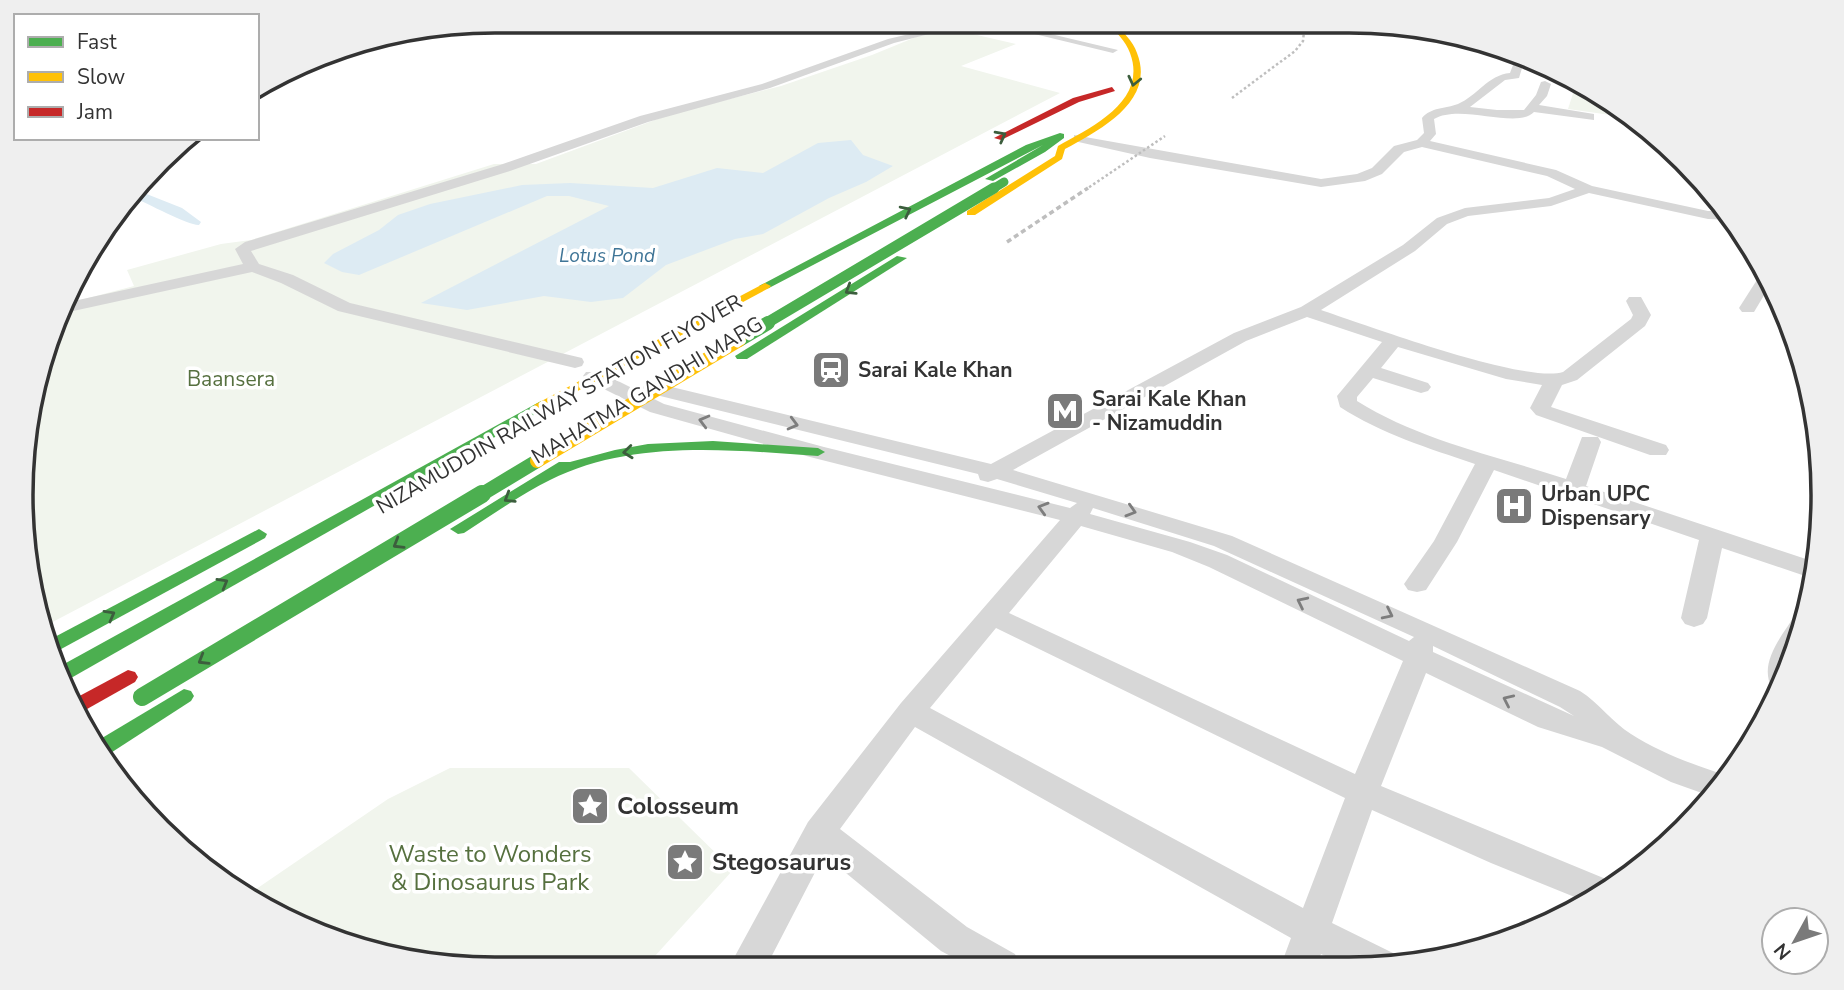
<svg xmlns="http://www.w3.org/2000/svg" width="1844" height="990" viewBox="0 0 1844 990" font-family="'Nunito Sans',sans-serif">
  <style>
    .green { fill: #f1f5ed }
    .water { fill: #ddebf3 }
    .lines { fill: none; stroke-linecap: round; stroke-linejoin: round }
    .canal { fill: #ddebf3; fill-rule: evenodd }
    .street { fill: #d7d7d7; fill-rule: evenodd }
    .fast { fill: #4caf50; fill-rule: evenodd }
    .slow { fill: #ffc107; fill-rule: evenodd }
    .jam { fill: #c62828; fill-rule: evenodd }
    .rail-far1 { stroke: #bebebe; stroke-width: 2.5; stroke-dasharray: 2.5 2.5; stroke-linecap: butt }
    .rail { stroke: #bebebe; stroke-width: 3.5; stroke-dasharray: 5 3.5; stroke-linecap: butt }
    .fast-bridge-far3 { stroke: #4caf50; stroke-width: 9 }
    .fast-bridge-far2 { stroke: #4caf50; stroke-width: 11 }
    .fast-bridge-far1 { stroke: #4caf50; stroke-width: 14 }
    .fast-bridge { stroke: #4caf50; stroke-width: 18 }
    .slow-bridge { stroke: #ffc107; stroke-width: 14 }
    .oneway { stroke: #3c5e3d }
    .oneway2 { stroke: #7d7d7d }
    .labels { text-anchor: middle; stroke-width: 7; stroke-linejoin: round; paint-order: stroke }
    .far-water-label { font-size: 19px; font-style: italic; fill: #3f7597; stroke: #fff }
    .poi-label { font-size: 21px; font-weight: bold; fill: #333; stroke: #fff; text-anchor: start }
    .park-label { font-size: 21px; fill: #56703f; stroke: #fff }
    .street-label { font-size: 21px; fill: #333; stroke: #fff }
    .near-poi-label { font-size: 24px; font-weight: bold; fill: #333; stroke: #fff; text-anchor: start }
    .near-park-label { font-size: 24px; fill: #56703f; stroke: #fff }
    .rim { fill: none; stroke: #333; stroke-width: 3.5 }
  </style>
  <rect width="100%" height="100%" fill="#fff"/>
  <g class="green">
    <polygon points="951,29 1016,44 961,66 1060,93 45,626 22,526 37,373 69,303 134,286 127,270 221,244 251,240 494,164 536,164 671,114 781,86 872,55 916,37"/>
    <polygon points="1577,81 1586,84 1632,118 1568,109"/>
    <polygon points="450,768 629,768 733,870 645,967 464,968 372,953 258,906 246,896 388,799"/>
  </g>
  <polygon class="water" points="851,140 863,155 893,166 866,182 829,198 763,234 735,239 666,265 623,298 591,302 544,296 467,310 421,303 609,206 569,196 547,196 359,275 342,272 324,263 333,254 379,230 398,215 430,204 522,185 570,183 653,188 717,168 763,173 818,143"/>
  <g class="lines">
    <path class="canal" d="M139,191L182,208L201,222L199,225C190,226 146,203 133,197Z"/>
    <g class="street">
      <polygon points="961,22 976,22 894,43 770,88 648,122 510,171 251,251 259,264 293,275 350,303 582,358 584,362 582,366 575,368 338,311 281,283 252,272 64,313 69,302 243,264 235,249 245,242 500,165 640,116 762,84 888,39"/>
      <polygon points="985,22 1000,22 1118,50 1113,53"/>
      <path d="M1522,58L1530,61L1522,68L1519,78L1505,80L1470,107L1497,110H1524L1536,95L1541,82L1545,81L1551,84L1547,96L1539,105L1594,114V120L1534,112C1517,130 1461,103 1434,119L1436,134L1430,141L1556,170L1592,186L1708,211H1728L1733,220L1708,219L1589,193L1551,206L1468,216L1447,224L1415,251L1321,310C1366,325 1525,384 1563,372L1631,319L1633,315L1626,301L1629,297H1641L1651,315L1645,326L1577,380L1562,385L1551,407L1666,445L1669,450L1666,455H1650L1536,415L1530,408L1542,385L1506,379L1398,347L1381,368L1428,383L1431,387L1428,391L1421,393L1373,378L1357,397V401C1419,440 1496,456 1566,479L1582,437H1598L1601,442L1586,486L1818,563L1814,579L1722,548L1707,618L1703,624L1694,627L1685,624L1681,618L1699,540L1494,470L1457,542L1426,590L1417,592L1408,590L1404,584L1434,541L1475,464C1428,448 1382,434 1340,407L1337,396L1382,342L1307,317L1246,341L1013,470L1232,536L1580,691C1599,703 1613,723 1631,734C1660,753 1695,765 1728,776L1713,797L1671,782L1602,747L1538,727L1426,673L1381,786L1618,884L1587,902L1491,863L1372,810L1332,923L1393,953L1398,965H1344L1321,954L1317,965H1281L1291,938L915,727L840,829L967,927L1015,954L1020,966H969L941,951L824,855L766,967H729L808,822L901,703L1060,520L810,457L650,412L586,380L583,376L586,372H600L664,404L824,447L1070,508L1077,503L997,479L988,482L980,480L978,474L644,392L641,388L651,382L991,464L1234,333L1301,307L1403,245L1437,218L1465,208L1549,198L1575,189L1547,176L1422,147L1404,152L1382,174L1365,181L1321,187L1150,158L1074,141V135L1321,179L1357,174L1372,168L1394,146L1417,140L1424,133L1422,118C1431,107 1445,109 1458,104C1477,96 1488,75 1510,73L1513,65ZM1093,508L1214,546L1414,637L1409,641L1227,555L1190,542L1090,514ZM1081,526L1172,552L1209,567L1403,661L1355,774L1009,613ZM996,628L1345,798L1303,908L930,708ZM1433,646L1560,707L1574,716L1433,652Z"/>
      <polygon points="1762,272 1766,272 1772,282 1754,312 1742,312 1739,308"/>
      <path d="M1804,612L1798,647L1778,690L1772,688C1758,663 1782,636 1795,615Z"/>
    </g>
    <g class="fast">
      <polygon points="1060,133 1064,134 1064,138 1045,152 993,181 985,179 1043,145 769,288 765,289 759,286 1026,145"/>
      <polygon points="897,256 907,258 747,359 737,359 735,356"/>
      <polygon points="541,401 548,405 546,408 64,682 61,683 55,669"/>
      <path d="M713,441L818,448L825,452L818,456C730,450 632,439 550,480C520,495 492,515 464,533L458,534L450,529L559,462H570L615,450L648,444Z"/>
      <polygon points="259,529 267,534 265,538 52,654 49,640"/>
      <polygon points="184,689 191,691 194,696 191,701 106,756 97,741"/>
    </g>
    <g class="slow">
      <path d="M1108,22H1114C1122,31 1133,41 1137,53C1156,101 1100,130 1065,149L1062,159L975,215H967V211L1055,156L1058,146C1092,127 1148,101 1130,53C1126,41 1115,32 1108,22Z"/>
      <polygon points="765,283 771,286 769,288 546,408 536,408 534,405"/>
    </g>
    <g class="jam">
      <polygon points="1112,87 1115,91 1079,102 1001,140 994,138 1073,98"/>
      <polygon points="128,670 135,672 138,677 135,682 80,713 72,700"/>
    </g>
    <g class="rail-far1">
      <polyline points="1232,98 1295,51 1303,41 1305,22"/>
      <polyline points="1085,190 1165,136"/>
    </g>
    <polyline class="rail" points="1007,242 1088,188"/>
    <polyline class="fast-bridge-far3" points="991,190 1004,182"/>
    <polyline class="fast-bridge-far2" points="765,324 994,188"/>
    <g class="fast-bridge-far1">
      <polyline points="739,340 768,323"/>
      <polyline points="479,496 537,461"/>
    </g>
    <polyline class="fast-bridge" points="142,697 482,494"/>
    <polyline class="slow-bridge" points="537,461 739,340"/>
  </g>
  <defs><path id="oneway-chevron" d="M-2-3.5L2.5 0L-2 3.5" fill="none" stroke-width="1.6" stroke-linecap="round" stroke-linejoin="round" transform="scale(1.75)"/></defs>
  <g class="oneway">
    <use href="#oneway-chevron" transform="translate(1134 81) rotate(103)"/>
    <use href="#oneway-chevron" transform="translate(1001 136) rotate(-28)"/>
    <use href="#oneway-chevron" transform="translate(906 211) rotate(-27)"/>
    <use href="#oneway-chevron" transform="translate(850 290) rotate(148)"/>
    <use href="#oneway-chevron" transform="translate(628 452) rotate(174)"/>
    <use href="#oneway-chevron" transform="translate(509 498) rotate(148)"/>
    <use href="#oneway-chevron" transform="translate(398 544) rotate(149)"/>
    <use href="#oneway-chevron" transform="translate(223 583) rotate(-30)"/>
    <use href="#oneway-chevron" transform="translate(110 615) rotate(-29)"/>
    <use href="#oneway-chevron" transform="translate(203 660) rotate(149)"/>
  </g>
  <g class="oneway2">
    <use href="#oneway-chevron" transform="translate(704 421) rotate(-165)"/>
    <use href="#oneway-chevron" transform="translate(793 424) rotate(15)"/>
    <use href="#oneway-chevron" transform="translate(1043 508) rotate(-164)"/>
    <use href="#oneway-chevron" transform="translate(1131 511) rotate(17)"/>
    <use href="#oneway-chevron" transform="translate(1302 602) rotate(-154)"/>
    <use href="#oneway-chevron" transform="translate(1388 614) rotate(26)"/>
    <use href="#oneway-chevron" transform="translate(1508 700) rotate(-155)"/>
  </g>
  <defs>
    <symbol id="station-square" viewBox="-11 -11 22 22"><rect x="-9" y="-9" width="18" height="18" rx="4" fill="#7a7a7a" stroke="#fff"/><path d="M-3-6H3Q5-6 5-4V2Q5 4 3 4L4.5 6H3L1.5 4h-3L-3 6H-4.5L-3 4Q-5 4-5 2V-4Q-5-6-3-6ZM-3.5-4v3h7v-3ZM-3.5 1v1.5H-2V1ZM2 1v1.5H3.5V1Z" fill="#fff"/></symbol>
    <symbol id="metro-square" viewBox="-11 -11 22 22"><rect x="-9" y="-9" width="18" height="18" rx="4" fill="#7a7a7a" stroke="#fff"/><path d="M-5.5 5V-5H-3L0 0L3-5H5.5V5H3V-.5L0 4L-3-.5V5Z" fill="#fff"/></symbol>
    <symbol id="hospital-square" viewBox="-11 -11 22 22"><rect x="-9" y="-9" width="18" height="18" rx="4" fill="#7a7a7a" stroke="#fff"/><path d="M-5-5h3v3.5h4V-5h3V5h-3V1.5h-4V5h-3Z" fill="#fff"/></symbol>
    <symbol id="sight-square" viewBox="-11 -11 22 22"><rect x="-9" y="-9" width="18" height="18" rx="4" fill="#7a7a7a" stroke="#fff"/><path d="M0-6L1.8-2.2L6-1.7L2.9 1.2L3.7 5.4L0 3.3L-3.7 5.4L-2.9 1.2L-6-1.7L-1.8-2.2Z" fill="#fff"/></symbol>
  </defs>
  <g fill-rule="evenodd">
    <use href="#station-square" x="809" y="348" width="44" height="44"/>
    <use href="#metro-square" x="1043" y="389" width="44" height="44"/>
    <use href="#hospital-square" x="1492" y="484" width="44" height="44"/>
    <use href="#sight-square" x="568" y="784" width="44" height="44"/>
    <use href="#sight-square" x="663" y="840" width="44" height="44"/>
  </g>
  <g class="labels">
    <g class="far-water-label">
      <text x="607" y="262">Lotus Pond</text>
    </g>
    <g class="poi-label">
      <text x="858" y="377">Sarai Kale Khan</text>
      <text x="1092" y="406">Sarai Kale Khan<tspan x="1092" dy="24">- Nizamuddin</tspan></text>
      <text x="1541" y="501">Urban UPC<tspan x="1541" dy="24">Dispensary</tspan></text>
    </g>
    <g class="park-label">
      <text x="231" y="386">Baansera</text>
    </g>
    <g class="street-label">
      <text transform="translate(647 390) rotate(-31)" y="7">MAHATMA GANDHI MARG</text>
      <text transform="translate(559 404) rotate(-30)" y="7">NIZAMUDDIN RAILWAY STATION FLYOVER</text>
    </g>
    <g class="near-poi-label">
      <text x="617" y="814">Colosseum</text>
      <text x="712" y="870">Stegosaurus</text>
    </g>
    <g class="near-park-label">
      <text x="490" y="862">Waste to Wonders<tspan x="490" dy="28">&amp; Dinosaurus Park</tspan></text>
    </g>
  </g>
  <path d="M0 0H1844V990H0ZM495 33H1349A462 462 0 0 1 1811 495V495A462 462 0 0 1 1349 957H495A462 462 0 0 1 33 495V495A462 462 0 0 1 495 33Z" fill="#efefef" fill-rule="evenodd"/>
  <path class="rim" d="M495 33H1349A462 462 0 0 1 1811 495V495A462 462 0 0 1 1349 957H495A462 462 0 0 1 33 495V495A462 462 0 0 1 495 33Z"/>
  <rect x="14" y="14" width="245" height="126" fill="#ffffff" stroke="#adadad" stroke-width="2"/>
  <rect x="28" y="37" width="35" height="10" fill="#4caf50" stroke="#adadad" stroke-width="2"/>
  <text x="77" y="49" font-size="21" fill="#333333">Fast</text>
  <rect x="28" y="72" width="35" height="10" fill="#ffc107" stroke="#adadad" stroke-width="2"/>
  <text x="77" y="84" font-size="21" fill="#333333">Slow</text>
  <rect x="28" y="107" width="35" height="10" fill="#c62828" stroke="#adadad" stroke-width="2"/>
  <text x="77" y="119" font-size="21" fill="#333333">Jam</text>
  <g transform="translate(1795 941) rotate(230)"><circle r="33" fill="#ffffff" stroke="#adadad" stroke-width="2"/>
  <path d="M0-5L12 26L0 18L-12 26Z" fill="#7a7a7a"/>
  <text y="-10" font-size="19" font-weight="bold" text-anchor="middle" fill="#333333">N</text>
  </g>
</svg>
